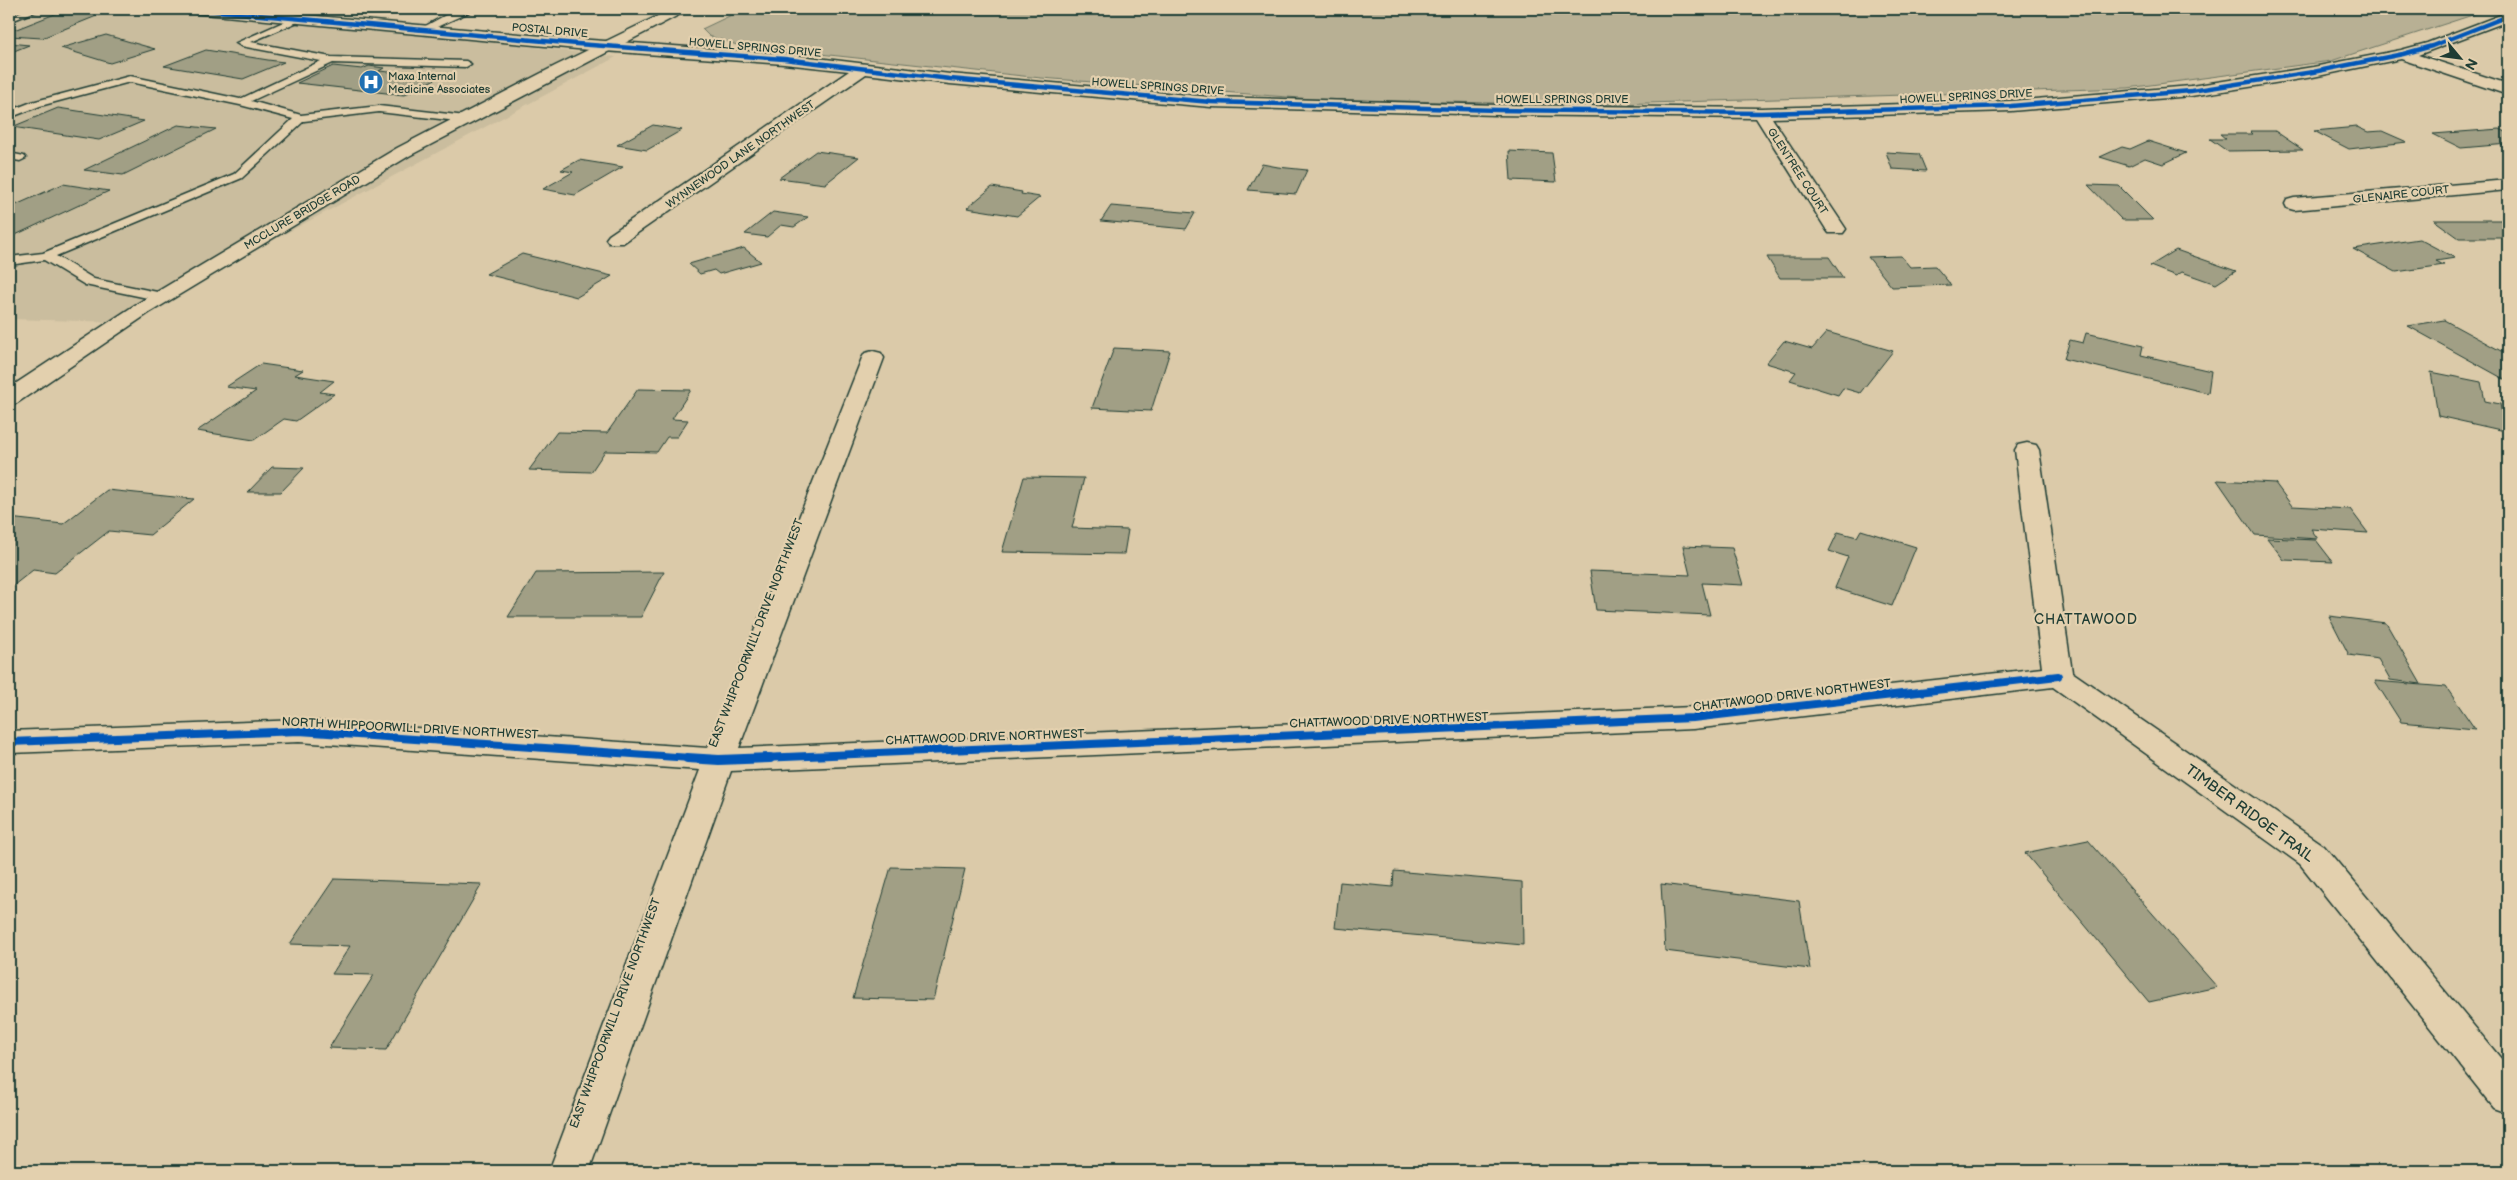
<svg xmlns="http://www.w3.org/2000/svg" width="2517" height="1180" viewBox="0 0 2517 1180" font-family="'Balsamiq Sans',sans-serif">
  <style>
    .built { fill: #cabd9e }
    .green { fill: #b8b094; stroke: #6c7664 }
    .building { fill: #a19f85; stroke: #1f3d34 }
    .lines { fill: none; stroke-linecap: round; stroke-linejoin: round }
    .service-casing { stroke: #1f3d34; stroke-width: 3 }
    .minor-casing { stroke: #1f3d34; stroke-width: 3 }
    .tertiary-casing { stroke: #1f3d34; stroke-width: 3 }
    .service { fill: #e3d0ae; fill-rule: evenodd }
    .minor { fill: #e3d0ae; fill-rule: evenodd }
    .tertiary { fill: #e3d0ae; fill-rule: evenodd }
    .cycleway-far2-casing { stroke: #e3d0ae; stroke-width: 6 }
    .cycleway-far1-casing { stroke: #e3d0ae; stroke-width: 11 }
    .cycleway-casing { stroke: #e3d0ae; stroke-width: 13 }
    .cycleway-far2 { stroke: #0057b8; stroke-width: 4.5 }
    .cycleway-far1 { stroke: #0057b8; stroke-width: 8 }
    .cycleway { stroke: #0057b8; stroke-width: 10 }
    .labels { text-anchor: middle; stroke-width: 4.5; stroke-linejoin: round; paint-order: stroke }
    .far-street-label { font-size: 11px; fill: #1f3d34; stroke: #e3d0ae }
    .far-poi-label { font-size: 11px; fill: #1f3d34; stroke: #e3d0ae; text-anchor: start }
    .street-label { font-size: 12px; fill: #1f3d34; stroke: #e3d0ae }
    .neighbourhood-label { font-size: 14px; letter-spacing: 1px; fill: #1f3d34; stroke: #e3d0ae }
    .near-street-label { font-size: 15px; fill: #1f3d34; stroke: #e3d0ae }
  </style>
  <rect width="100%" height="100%" fill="#dbcaa9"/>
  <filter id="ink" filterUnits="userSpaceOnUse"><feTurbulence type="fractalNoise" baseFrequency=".02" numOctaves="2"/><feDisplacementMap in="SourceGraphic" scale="10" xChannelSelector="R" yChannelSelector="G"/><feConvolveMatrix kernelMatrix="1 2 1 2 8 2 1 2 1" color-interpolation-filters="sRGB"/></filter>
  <g filter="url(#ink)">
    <polygon class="built" points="9,9 217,9 616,57 120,322 9,319"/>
    <polygon class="green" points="744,9 2491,9 2331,61 2128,88 1584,105 1313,99 1041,78 737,45 709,36 702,29"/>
    <g class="building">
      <polygon points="65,10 104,13 42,38 9,36 9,32"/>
      <polygon points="106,35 155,49 110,63 61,48"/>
      <polygon points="9,43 29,45 9,53"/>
      <polygon points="206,50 268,60 284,62 243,79 164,66"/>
      <polygon points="333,66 362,69 369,66 384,68 379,71 439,77 404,95 297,83"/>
      <polygon points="58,108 144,121 99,140 12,127"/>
      <polygon points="178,125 216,129 123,175 84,170"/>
      <polygon points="653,125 682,130 647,150 617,145"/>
      <polygon points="2357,127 2368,132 2382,131 2407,142 2349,149 2314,131"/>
      <polygon points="2500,129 2508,133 2508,144 2461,148 2433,134"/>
      <polygon points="2250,131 2275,131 2303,150 2227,151 2210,139 2226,139 2220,134 2253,134"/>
      <polygon points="2148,141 2186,153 2163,164 2145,158 2129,166 2100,157 2122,147 2130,149"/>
      <polygon points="816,151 859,157 825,184 779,178"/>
      <polygon points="1509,151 1552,153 1556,182 1511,180"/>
      <polygon points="1886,152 1919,154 1926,171 1892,169"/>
      <polygon points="579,160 623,167 575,195 543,189 573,172 561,170"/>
      <polygon points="1262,164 1278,167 1307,170 1296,194 1248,190"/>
      <polygon points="63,184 109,191 9,238 9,208"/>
      <polygon points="2088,185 2119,186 2153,220 2122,220"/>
      <polygon points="992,187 1022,192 1021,194 1040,197 1017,216 967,208"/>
      <polygon points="1111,206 1195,213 1186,229 1101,221"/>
      <polygon points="773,212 808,217 794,227 781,225 767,237 745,234"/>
      <polygon points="2434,220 2508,220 2508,238 2459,238"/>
      <polygon points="2419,239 2455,258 2436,261 2444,265 2396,272 2353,249"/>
      <polygon points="744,248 761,262 719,274 714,270 700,274 689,264"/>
      <polygon points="2176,250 2236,271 2216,284 2182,272 2176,276 2150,266"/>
      <polygon points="522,254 612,276 577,297 486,274"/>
      <polygon points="1901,256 1910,267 1935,266 1951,285 1892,287 1868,257"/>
      <polygon points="1767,257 1829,257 1843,278 1780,278"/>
      <polygon points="2444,320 2501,351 2508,349 2508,378 2504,379 2408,326"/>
      <polygon points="1827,332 1893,351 1860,393 1843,388 1838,395 1790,380 1796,372 1766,363 1784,341 1812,349"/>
      <polygon points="2086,333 2143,346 2141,355 2211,371 2208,393 2064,359 2070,340 2083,343"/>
      <polygon points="1114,348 1170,351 1151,411 1092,408"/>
      <polygon points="261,364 303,370 295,375 334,381 320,392 334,394 296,421 284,419 254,440 197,431 256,391 226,387"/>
      <polygon points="2431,372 2481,382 2485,401 2500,404 2505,431 2438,416"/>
      <polygon points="638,389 691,390 672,419 688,420 677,437 667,437 657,452 605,451 591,472 529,470 557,432 607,433"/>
      <polygon points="272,467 304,468 281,492 248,492"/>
      <polygon points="1024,477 1084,478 1072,528 1128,530 1124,554 1002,552"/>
      <polygon points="2217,480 2275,483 2292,506 2350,509 2368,533 2311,529 2318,539 2255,535"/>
      <polygon points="107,490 194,499 150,535 109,531 55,573 33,570 9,589 9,518 63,524"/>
      <polygon points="1861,530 1916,547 1892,606 1835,588 1848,557 1829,551 1838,532 1857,537"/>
      <polygon points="2267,538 2316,540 2333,562 2284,560"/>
      <polygon points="1683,546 1732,548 1743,585 1702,583 1710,615 1596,610 1590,571 1690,575"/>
      <polygon points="664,572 641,617 508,617 536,573"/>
      <polygon points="2329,616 2386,623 2421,684 2390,680 2378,659 2349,655"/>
      <polygon points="2375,681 2446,687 2475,729 2401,722"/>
      <polygon points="2088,840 2217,987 2149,1002 2025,853"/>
      <polygon points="891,867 965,869 933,1000 853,998"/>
      <polygon points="1394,871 1522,882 1523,945 1335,928 1340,882 1393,887"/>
      <polygon points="334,879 482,884 386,1050 329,1048 374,975 332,974 350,946 290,944"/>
      <polygon points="1661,884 1799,901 1810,969 1665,951"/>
    </g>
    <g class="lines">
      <defs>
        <g id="service">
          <polygon points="28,9 41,9 9,22 9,16"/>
          <polygon points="461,9 476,9 428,31 420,29 453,11"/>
          <polygon points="299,15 304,18 302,20 251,42 331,57 466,61 471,64 466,67 333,63 251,101 301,115 379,106 466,116 471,119 466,122 379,112 304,121 242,178 56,256 94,279 167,294 169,297 167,300 162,301 85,285 44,260 9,265 9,257 43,253 234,174 293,119 240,105 130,82 40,106 9,118 9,111 32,102 130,76 240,99 321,61 241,46 236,43"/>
          <polygon points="9,153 24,156 26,158 20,161 9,159"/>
        </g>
        <g id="minor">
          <polygon points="186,9 237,9 577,39 784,54 950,74 1211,97 1497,105 1761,108 2011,101 2191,86 2313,67 2401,50 2427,43 2508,12 2508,21 2418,55 2508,84 2508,95 2401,59 2313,77 2191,96 2011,111 1772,118 1846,229 1843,233 1829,233 1826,229 1756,118 1497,115 1211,107 950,84 866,74 623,243 609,243 606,239 609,235 849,71 784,64 577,49 193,13"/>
          <polygon points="2508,180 2508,190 2294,210 2287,208 2285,204 2287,200 2294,198"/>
          <polygon points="873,351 881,353 884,358 739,748 1693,707 2042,668 2015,450 2018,445 2027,443 2036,445 2039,450 2072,672 2324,846 2508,1067 2508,1113 2494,1108 2300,864 2053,687 1693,729 731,771 589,1171 549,1171 700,770 299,742 9,753 9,731 299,720 708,748 862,358 865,353"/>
        </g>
        <polygon id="tertiary" points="672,9 690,9 409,156 149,313 17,403 9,405 9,388 135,305 397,148 555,66"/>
      </defs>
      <use href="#service" class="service-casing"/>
      <use href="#minor" class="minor-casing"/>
      <use href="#tertiary" class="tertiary-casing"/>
      <use href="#service" class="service"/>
      <use href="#minor" class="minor"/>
      <use href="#tertiary" class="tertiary"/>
      <defs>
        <polyline id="cycleway-far2" points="193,9 577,44 784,59 950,79 1211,102 1497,110 1761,113 2011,106 2191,91 2313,72 2403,54 2432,46 2508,16"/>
        <g id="cycleway-far1">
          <polyline points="9,742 299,731 705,759"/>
          <polyline points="741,759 1693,718 2058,676"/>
        </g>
        <polyline id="cycleway" points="687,758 719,760 770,758"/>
      </defs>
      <use href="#cycleway-far2" class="cycleway-far2-casing"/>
      <use href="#cycleway-far1" class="cycleway-far1-casing"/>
      <use href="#cycleway" class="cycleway-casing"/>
      <use href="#cycleway-far2" class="cycleway-far2"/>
      <use href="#cycleway-far1" class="cycleway-far1"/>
      <use href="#cycleway" class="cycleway"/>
    </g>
  </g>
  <defs>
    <symbol id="hospital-disc" viewBox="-11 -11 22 22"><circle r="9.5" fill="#1f6fb2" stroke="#e3d0ae"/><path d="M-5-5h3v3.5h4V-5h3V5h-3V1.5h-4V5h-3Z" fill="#fff"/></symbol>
  </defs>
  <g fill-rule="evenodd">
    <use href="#hospital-disc" x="357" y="68" width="28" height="28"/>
  </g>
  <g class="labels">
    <g class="far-street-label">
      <text transform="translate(550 30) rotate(5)" y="4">POSTAL DRIVE</text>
      <text transform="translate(755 47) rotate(5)" y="4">HOWELL SPRINGS DRIVE</text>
      <text transform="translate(1158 86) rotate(4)" y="4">HOWELL SPRINGS DRIVE</text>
      <text transform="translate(1966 96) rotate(-3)" y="4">HOWELL SPRINGS DRIVE</text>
      <text x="1562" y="103">HOWELL SPRINGS DRIVE</text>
      <text transform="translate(740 154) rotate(-35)" y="4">WYNNEWOOD LANE NORTHWEST</text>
      <text transform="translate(1798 171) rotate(57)" y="4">GLENTREE COURT</text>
      <text transform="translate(2401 194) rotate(-6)" y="4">GLENAIRE COURT</text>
      <text transform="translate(302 212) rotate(-31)" y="4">MCCLURE BRIDGE ROAD</text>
    </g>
    <g class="far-poi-label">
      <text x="388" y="80">Maxa Internal<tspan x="388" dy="13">Medicine Associates</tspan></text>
    </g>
    <g class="street-label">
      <text transform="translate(756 633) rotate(-69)" y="4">EAST WHIPPOORWILL DRIVE NORTHWEST</text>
      <text transform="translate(1792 695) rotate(-7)" y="4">CHATTAWOOD DRIVE NORTHWEST</text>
      <text transform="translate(1389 720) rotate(-2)" y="4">CHATTAWOOD DRIVE NORTHWEST</text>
      <text transform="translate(410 728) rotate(3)" y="4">NORTH WHIPPOORWILL DRIVE NORTHWEST</text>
      <text transform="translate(985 737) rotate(-2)" y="4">CHATTAWOOD DRIVE NORTHWEST</text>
      <text transform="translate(615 1013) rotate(-70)" y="4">EAST WHIPPOORWILL DRIVE NORTHWEST</text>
    </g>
    <g class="neighbourhood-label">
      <text x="2086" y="624">CHATTAWOOD</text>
    </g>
    <g class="near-street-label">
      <text transform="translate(2250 813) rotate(36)" y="5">TIMBER RIDGE TRAIL</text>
    </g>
  </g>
  <rect width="2517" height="1180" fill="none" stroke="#e3d0ae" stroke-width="30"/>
  <rect x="15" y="15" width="2487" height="1150" fill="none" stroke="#1f3d34" stroke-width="2" filter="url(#ink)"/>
  <g transform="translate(2460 58) rotate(119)" stroke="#e3d0ae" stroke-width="4" paint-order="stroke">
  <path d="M0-4L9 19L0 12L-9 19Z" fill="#1f3d34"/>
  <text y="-8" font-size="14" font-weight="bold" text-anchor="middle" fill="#1f3d34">N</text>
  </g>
</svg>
